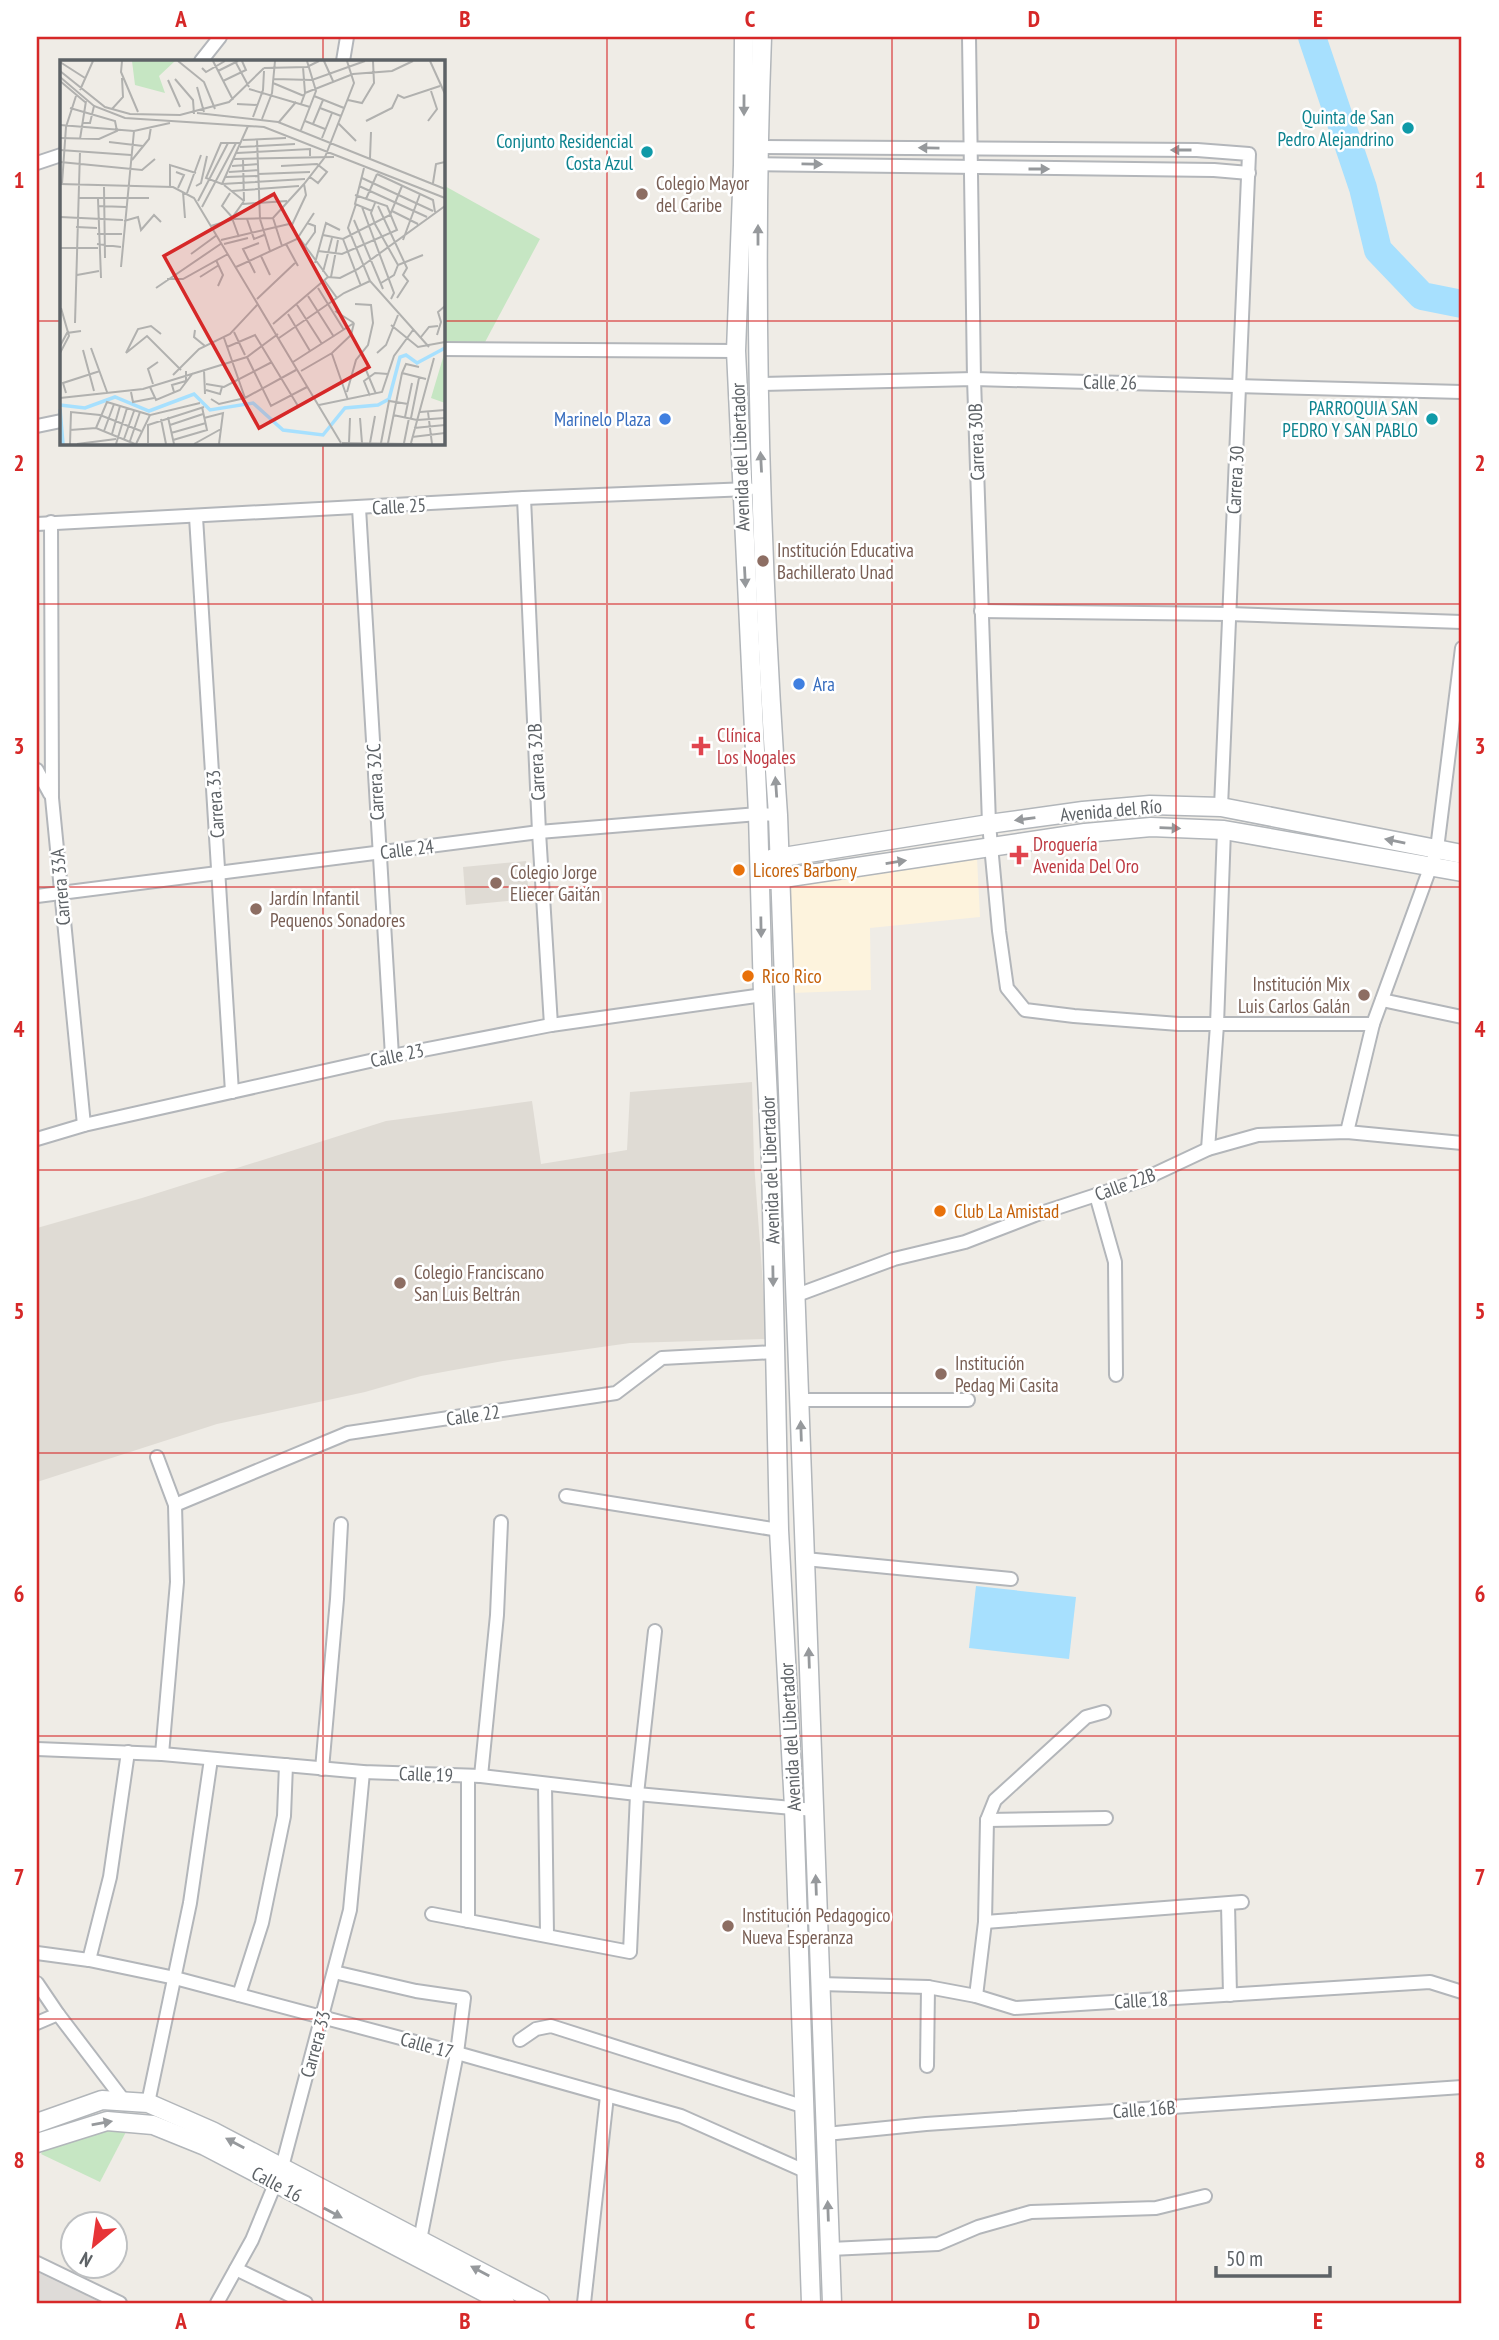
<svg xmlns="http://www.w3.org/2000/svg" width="1499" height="2340" viewBox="0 0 1499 2340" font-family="'PT Sans Narrow',sans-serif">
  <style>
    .commercial { fill: #fdf3dd }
    .industrial { fill: #dedbd8 }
    .education { fill: #dfdbd4 }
    .green { fill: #c6e6c3 }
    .water { fill: #a7e0fe }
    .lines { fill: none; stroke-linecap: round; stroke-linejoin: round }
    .river { stroke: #a7e0fe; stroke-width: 28 }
    .street-casing { stroke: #b3b6ba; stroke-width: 16 }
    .secondary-casing { stroke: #b2b6ba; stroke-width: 21 }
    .street { stroke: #fff; stroke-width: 12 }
    .secondary { stroke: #fff; stroke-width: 18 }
    .oneway { fill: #96999c }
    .grid { fill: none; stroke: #d62828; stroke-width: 2; stroke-opacity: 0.55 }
    .culture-dot { fill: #0f9aa8; stroke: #fff; stroke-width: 2.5 }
    .education-dot { fill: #8d6e63; stroke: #fff; stroke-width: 2.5 }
    .shop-dot { fill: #3f7fe0; stroke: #fff; stroke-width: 2.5 }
    .health-dot { fill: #e0444e; stroke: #fff; stroke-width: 2.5 }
    .food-dot { fill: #e8710a; stroke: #fff; stroke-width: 2.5 }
    .labels { text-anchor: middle; stroke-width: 5; stroke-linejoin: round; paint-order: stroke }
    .culture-label { font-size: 19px; fill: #0d838f; stroke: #fff; text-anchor: end }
    .education-label { font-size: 19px; fill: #785e54; stroke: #fff; text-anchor: start }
    .street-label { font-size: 19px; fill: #5d6266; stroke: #fff }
    .shop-label { font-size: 19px; fill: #366cbe; stroke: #fff; text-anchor: end }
    .health-label { font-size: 19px; fill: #be3a42; stroke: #fff; text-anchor: start }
    .food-label { font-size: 19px; fill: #c56008; stroke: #fff; text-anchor: start }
    .inset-river { fill: none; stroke: #a7e0fe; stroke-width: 3.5 }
    .inset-road { fill: none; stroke: #b1b1af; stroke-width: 2 }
    .view { fill: #d62828; fill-opacity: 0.15; stroke: #d62828; stroke-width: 3.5 }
    .inset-edge { fill: none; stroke: #5d6266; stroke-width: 3.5 }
    .neatline { fill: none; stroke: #d62828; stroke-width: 2.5 }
    .grid-label { font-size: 23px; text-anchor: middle; font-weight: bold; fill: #d62828 }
  </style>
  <rect width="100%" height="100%" fill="#efece6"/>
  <polygon class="commercial" points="977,858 980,917 870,928 871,990 792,993 786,888"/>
  <polygon class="industrial" points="37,2272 102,2303 37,2303"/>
  <g class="education">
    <polygon points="526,861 529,899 466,905 463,867"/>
    <polygon points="752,1082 754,1163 767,1339 630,1343 503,1361 421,1376 365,1392 217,1424 37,1482 37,1228 142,1198 386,1121 446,1113 532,1101 541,1164 627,1150 630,1092"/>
  </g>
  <g class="green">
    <polygon points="443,185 540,239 484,344 443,344"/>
    <polygon points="104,2128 127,2130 100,2182 41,2154 48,2145"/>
  </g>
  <polygon class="water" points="976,1586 1076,1597 1069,1659 969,1648"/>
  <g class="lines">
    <polyline class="river" points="1312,37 1363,188 1378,250 1422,296 1462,304"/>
    <defs>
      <g id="street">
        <polyline points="969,37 974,379 989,824 999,931 1007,988 1025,1010 1074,1016 1179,1024 1373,1024"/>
        <polyline points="201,61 220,37"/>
        <polyline points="343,61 347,37"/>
        <polyline points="751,148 758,147 1197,150 1249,154 1221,807"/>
        <polyline points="37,163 61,155"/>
        <polyline points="751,164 1214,170 1249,173"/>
        <polyline points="443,349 736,351"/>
        <polyline points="757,384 974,379 1462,392"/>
        <polyline points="37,426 61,421"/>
        <polyline points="524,498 539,832 551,1025"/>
        <polyline points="359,508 392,1056"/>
        <polyline points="196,517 232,1092"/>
        <polyline points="51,522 52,798 84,1125"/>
        <polyline points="37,524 524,498 749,489"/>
        <polyline points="981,611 1229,614 1462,622"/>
        <polyline points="37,770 50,794"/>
        <polyline points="37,896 539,832 758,814 778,815"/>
        <polyline points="1382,1000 1462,1017"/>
        <polyline points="1347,1132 1373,1024 1437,849 1462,648"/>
        <polyline points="37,1139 84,1125 392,1056 551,1025 763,995"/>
        <polyline points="1208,1149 1217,1025 1224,830"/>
        <polyline points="1096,1195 1115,1262 1116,1375"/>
        <polyline points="797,1295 894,1259 965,1242 1035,1215 1142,1180 1208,1149 1258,1135 1347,1132 1462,1143"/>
        <polyline points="800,1400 968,1400"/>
        <polyline points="157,1457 175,1505 177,1582 162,1754"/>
        <polyline points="566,1496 779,1530"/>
        <polyline points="175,1505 348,1433 616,1393 662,1358 774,1352"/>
        <polyline points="805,1559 1011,1579"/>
        <polyline points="37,1749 162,1754 363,1772 481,1776 637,1794 814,1810"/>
        <polyline points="322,1769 337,1599 341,1524"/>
        <polyline points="481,1776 497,1615 501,1522"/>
        <polyline points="545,1784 547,1935"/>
        <polyline points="987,1820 1106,1818"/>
        <polyline points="1228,1904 1230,1995"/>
        <polyline points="432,1914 630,1952 637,1794 655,1631"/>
        <polyline points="468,1921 468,1776"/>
        <polyline points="985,1922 1242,1902"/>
        <polyline points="37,1953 89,1960 175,1978 457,2053 681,2116 807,2172"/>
        <polyline points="89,1960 110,1877 128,1752"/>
        <polyline points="334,1972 416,1991 464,1998 457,2053 420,2240"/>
        <polyline points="37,1983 58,2014 125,2102"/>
        <polyline points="820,1984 928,1987 976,1996 1015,2008 1430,1982 1462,1992"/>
        <polyline points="239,1995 262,1923 284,1816 286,1765"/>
        <polyline points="976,1996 985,1922 987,1820 995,1800 1086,1717 1104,1712"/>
        <polyline points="37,2023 58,2014"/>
        <polyline points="520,2040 536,2029 551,2026 805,2107"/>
        <polyline points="927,2066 928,1987"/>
        <polyline points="148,2103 190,1903 211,1759"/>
        <polyline points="826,2134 926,2124 1462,2087"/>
        <polyline points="830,2249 938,2244 978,2227 1031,2212 1156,2208 1205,2196"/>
        <polyline points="37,2263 120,2303"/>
        <polyline points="236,2269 306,2303"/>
        <polyline points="217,2303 252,2240 282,2167 350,1910 363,1772"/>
        <polyline points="584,2303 607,2096"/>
      </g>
      <g id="secondary">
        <polyline points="744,37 743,165 736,351 758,814 763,995 771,1162 779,1530 794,1807 811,2303"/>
        <path d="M762,37C752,296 760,556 778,815L832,2303"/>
        <polyline points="771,859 989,824 1083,811 1150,805 1221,807 1462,854"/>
        <polyline points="770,880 1085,833 1151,827 1224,830 1462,872"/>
        <polyline points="37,2123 102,2100 148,2103 212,2131 540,2303"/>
        <polyline points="37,2143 107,2121 153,2125 205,2146 505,2303"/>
      </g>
    </defs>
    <use href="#street" class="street-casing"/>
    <use href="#secondary" class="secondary-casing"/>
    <use href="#street" class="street"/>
    <use href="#secondary" class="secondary"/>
  </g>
  <defs><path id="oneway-solid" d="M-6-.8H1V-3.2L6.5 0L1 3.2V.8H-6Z" transform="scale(1.75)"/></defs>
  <g class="oneway">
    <use href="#oneway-solid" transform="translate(744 105) rotate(90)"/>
    <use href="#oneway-solid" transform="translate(929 148) rotate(-179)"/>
    <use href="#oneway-solid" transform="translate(1181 150) rotate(-180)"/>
    <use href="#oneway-solid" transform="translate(812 164) rotate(1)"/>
    <use href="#oneway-solid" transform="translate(1039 169)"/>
    <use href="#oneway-solid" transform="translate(758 235) rotate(-90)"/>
    <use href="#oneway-solid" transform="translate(761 462) rotate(-93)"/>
    <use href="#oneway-solid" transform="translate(745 577) rotate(87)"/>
    <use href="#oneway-solid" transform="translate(776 787) rotate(-94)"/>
    <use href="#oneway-solid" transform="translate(1025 819) rotate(172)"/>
    <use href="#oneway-solid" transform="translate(1170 828) rotate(2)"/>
    <use href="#oneway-solid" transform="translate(1395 841) rotate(-169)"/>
    <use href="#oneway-solid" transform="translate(896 862) rotate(-9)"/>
    <use href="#oneway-solid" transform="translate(761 927) rotate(89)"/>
    <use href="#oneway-solid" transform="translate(773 1276) rotate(89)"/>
    <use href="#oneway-solid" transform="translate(801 1431) rotate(-92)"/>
    <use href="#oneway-solid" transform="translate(809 1658) rotate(-92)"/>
    <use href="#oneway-solid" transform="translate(816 1885) rotate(-92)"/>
    <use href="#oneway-solid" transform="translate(102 2123) rotate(-10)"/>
    <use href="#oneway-solid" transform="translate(235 2143) rotate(-152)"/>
    <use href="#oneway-solid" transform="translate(828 2211) rotate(-92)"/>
    <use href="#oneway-solid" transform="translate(333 2213) rotate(28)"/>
    <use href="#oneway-solid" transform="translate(480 2271) rotate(-152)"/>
  </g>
  <path class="grid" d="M323,37V61M607,37V2303M892,37V2303M1176,37V2303M37,321H61M443,321H1462M323,443V2303M37,604H1462M37,887H1462M37,1170H1462M37,1453H1462M37,1736H1462M37,2019H1462"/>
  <g class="culture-dot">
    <circle cx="1408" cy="128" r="7"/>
    <circle cx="647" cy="152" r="7"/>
    <circle cx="1432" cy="419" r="7"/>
  </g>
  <g class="education-dot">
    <circle cx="642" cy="194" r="7"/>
    <circle cx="763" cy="561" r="7"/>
    <circle cx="496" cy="883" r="7"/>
    <circle cx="256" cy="909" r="7"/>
    <circle cx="1364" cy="995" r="7"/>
    <circle cx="400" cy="1283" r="7"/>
    <circle cx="941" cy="1374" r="7"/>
    <circle cx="728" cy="1926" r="7"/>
  </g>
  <g class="shop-dot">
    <circle cx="665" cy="419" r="7"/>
    <circle cx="799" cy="684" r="7"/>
  </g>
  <g class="health-dot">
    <path d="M697.5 735.5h7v7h7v7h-7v7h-7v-7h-7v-7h7z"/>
    <path d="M1015.5 844.5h7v7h7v7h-7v7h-7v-7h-7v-7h7z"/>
  </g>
  <g class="food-dot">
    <circle cx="739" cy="870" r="7"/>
    <circle cx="748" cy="976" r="7"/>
    <circle cx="940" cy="1211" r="7"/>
  </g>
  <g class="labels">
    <g class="culture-label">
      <text x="1394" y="124">Quinta de San<tspan x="1394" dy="22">Pedro Alejandrino</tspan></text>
      <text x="633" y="148">Conjunto Residencial<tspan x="633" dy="22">Costa Azul</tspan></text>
      <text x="1418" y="415">PARROQUIA SAN<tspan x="1418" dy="22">PEDRO Y SAN PABLO</tspan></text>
    </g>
    <g class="education-label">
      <text x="656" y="190">Colegio Mayor<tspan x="656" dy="22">del Caribe</tspan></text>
      <text x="777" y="557">Institución Educativa<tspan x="777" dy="22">Bachillerato Unad</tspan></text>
      <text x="510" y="879">Colegio Jorge<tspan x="510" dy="22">Eliecer Gaitán</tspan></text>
      <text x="270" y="905">Jardín Infantil<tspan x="270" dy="22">Pequenos Sonadores</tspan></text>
      <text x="1350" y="991" text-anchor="end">Institución Mix<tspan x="1350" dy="22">Luis Carlos Galán</tspan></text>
      <text x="414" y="1279">Colegio Franciscano<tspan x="414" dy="22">San Luis Beltrán</tspan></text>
      <text x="955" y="1370">Institución<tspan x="955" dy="22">Pedag Mi Casita</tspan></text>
      <text x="742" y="1922">Institución Pedagogico<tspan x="742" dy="22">Nueva Esperanza</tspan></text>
    </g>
    <g class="street-label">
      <text transform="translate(1110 382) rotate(1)" y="7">Calle 26</text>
      <text transform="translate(976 442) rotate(-92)" y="7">Carrera 30B</text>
      <text transform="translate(740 457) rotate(-92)" y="7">Avenida del Libertador</text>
      <text transform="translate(1235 480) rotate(-87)" y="7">Carrera 30</text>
      <text transform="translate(399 506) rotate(-3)" y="7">Calle 25</text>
      <text transform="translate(536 762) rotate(-93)" y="7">Carrera 32B</text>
      <text transform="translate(375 782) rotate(-93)" y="7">Carrera 32C</text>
      <text transform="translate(215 804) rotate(-94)" y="7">Carrera 33</text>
      <text transform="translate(1111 810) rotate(-5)" y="7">Avenida del Río</text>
      <text transform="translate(407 849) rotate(-7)" y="7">Calle 24</text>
      <text transform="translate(60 887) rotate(-95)" y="7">Carrera 33A</text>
      <text transform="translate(397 1055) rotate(-12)" y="7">Calle 23</text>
      <text transform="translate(770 1170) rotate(-92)" y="7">Avenida del Libertador</text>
      <text transform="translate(1125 1184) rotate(-20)" y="7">Calle 22B</text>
      <text transform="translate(473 1415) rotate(-8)" y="7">Calle 22</text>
      <text transform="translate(790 1737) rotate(-93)" y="7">Avenida del Libertador</text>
      <text transform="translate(426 1774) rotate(2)" y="7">Calle 19</text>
      <text transform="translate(1141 2000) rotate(-3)" y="7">Calle 18</text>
      <text transform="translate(315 2044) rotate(-75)" y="7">Carrera 33</text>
      <text transform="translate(427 2045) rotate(15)" y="7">Calle 17</text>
      <text transform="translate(1144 2109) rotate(-4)" y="7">Calle 16B</text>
      <text transform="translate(277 2184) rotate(28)" y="7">Calle 16</text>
    </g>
    <g class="shop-label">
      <text x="651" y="426">Marinelo Plaza</text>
      <text x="813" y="691" text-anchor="start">Ara</text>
    </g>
    <g class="health-label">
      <text x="717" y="742">Clínica<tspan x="717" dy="22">Los Nogales</tspan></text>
      <text x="1033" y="851">Droguería<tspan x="1033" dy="22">Avenida Del Oro</tspan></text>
    </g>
    <g class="food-label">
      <text x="753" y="877">Licores Barbony</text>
      <text x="762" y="983">Rico Rico</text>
      <text x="954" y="1218">Club La Amistad</text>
    </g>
  </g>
  <g transform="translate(60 60)">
    <rect width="385" height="385" fill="#efece6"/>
    <path d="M72,1H115L99,16L105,33L75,25ZM385,291V343L371,338Z" fill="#c6e6c3"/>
    <path class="inset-river" d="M0,345L25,348L55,337L89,351L134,334L150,350L193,343L223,370L263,375L285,348L318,345L329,339L340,297L346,295L357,303L385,288M0,349L3,384"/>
    <path class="inset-road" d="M62,1L61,12L78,52M118,1L144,22L155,49M153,1L173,40M175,1L189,27M264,1L273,21M370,1L385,34M0,2L25,18M142,8L146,12L165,1M204,8L247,7L259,1M0,11L45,47L70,54L120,55L169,42L204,8M158,11L178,1M0,17L34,46L65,58L204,67L385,138M115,19L133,40L134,54M214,19L252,20L305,1M108,20L120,47M0,21L25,42M163,21L186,10L182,1M213,23L244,36M137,27L144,52M189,29L250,47M20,30L33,1M245,33L293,14L332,11L353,1M254,36L284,48M288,40L302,43L314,23L313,1M177,44L198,45M241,44L245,33L243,7M260,48L281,56M52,49L63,37L62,18M137,53L218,62L385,129M193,57L203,30L204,11M202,59L212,33L215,1M245,61L265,69M306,61L332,48L338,35L344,38L380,26M368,61L377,49L371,31M219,62L236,42M22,63H30L34,46M278,63L296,81M253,64L263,40M0,65L74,71L110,63M241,70L256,31L247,1M0,78L39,79L57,71L55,61L10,48M262,78L272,53M20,79L26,41M197,79L200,159L210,191M183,80L226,78M49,82L83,86M181,83H161L146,118L162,124L245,119M180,87L235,84M0,90L71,95M177,93L250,89V96M310,98L311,72M174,99L274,97M183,99L184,141M72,100L89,79L91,67M0,102L82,110L95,99M172,106L198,104M221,106L257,104L267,112L258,123L250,117M304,108L295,144L312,151M116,112L124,115L118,128M169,112L198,110M198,114L250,112M317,114L373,140L375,152M166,117L198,116M302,118L373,151M373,123L376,104L385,102M0,124L113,127L134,138L281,383M2,124L6,67L16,36M162,124L188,66M164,125L184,141M136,126L141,123L147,96M299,126L367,157M44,127L45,198M110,127V105L136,113M172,131L239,126M123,132L125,158M127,133L141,95M170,133L162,146L172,157M18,138H89M38,139L41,218M306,139L317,114M138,141L168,83M315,143L311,153L315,164L338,205M183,144L227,141M296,144L288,168L310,221L369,287M38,146L66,147M318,146L347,208L343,215L348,221L337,238M142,147L176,83M302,147L334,233L331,239M332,151L358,164M0,157L63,160M213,158L222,186M187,159L194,179L204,175M294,160L323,229M64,161L78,157L81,170L94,155L101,162M229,164L268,217M151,166L174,159L213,158L244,124L265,97L294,23L287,1M16,167L37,168M231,167L246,135L244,124M37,174H62M263,175L283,179L330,155L342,126M179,177L172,158L184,141M283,179L301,226M161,180L229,164M343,180L360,134M37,184L61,187M164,184L188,178M226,184L238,206M0,188H38M243,189L255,172V166L247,163M258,191L282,194L337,170L327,146L295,135M131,194L157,175M201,196L210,215M156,200L163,215L158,226M255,203L266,163L280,170M338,205L363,195M61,207L74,71M176,207L237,179L254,153M263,212L272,178M195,213L183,189L199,183M17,215L39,211M140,217L159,205M268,217L280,218L298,209L385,146M271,217L278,180M107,219H123L168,194M264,220L277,238M321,223L334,215L338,205M96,228L162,183M258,228L284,270M248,236L274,277M197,239L235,203M237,245L262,284M275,251L294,263M228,254L250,291M15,263L20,91M213,264L268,217M331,265L358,287L385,282M135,270L134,277L145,286M174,272L185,295M377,275L381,262L378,252L385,246M361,277L369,267L378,266M164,278L185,338M219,278L284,233L310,221M0,286L7,273L21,271M167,287L195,275L238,346M31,288L47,332M23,290L34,331M0,293L9,276L1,248M66,293L87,276L121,310M66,293L78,269L91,266L101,274M317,293L326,285L338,255M272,294L288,340M187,297L211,346L247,327M233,302L294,263M144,310L145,334M306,310L316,334M241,311L272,293L291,275L294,263M342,313L366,319M113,315L139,289L170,274L198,244M93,324L88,309L98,302M146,324L164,327L212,302M90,327L96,340L120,330L133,313M146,330L160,334L162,327M71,332L73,342L94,338M114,332L112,325L126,321V311M287,332L296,300L308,285L313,263L311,245L295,244M6,333L3,323L40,311M310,336L304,321L315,313L328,314M0,338L83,329L187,297L218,274M151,339L159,344L185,338L236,310M259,345L322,332L334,296L353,270M360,352L385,350M368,352L372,384M333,355L357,360L385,358M108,357L114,384M345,357L352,323M144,358L163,353L159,384M300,358L302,383M351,358L359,318M101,359L106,384M110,365L143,354M36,368L47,342L90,355M354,368L385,365M10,370L36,368L75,384M44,371L54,344M111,373L146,363M52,374L60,346M352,377L385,373M64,379L74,351M113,380L147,370L142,347M70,381L80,352M88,383V365L144,347M282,383L353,384M289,383L290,358M310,383L315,356M321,383L329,341L348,344M328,383L342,313L346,304L359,307M344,383L349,358M351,383L374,298M10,384L11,352L40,355L81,371M17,384L56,379M56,384L67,348M76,384L90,355L140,343M134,384L161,369"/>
    <path class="view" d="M214,134L309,307L199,368L104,196Z"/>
    <rect width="385" height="385" class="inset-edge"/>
  </g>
  <rect width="1499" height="2340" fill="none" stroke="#ffffff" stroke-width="77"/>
  <g transform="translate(94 2245) rotate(209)"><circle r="33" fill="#ffffff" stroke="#bec0c2" stroke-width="2"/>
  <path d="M0-5L12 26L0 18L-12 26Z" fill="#e73437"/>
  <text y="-10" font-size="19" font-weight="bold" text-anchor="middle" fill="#5d6266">N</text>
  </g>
  <path d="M1216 2266v10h114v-10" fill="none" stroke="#5d6266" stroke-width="3.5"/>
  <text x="1226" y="2266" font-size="21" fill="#5d6266" stroke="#ffffff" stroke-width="5" paint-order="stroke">50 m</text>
  <rect x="38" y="38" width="1422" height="2264" class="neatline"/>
  <g class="grid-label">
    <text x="181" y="27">A</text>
    <text x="465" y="27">B</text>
    <text x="750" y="27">C</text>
    <text x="1034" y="27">D</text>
    <text x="1318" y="27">E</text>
    <text x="19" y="188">1</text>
    <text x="1480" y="188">1</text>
    <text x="19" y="471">2</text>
    <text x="1480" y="471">2</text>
    <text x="19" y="754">3</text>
    <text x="1480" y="754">3</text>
    <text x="19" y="1037">4</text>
    <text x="1480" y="1037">4</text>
    <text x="19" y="1319">5</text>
    <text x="1480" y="1319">5</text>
    <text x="19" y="1602">6</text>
    <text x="1480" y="1602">6</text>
    <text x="19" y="1885">7</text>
    <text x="1480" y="1885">7</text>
    <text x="19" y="2168">8</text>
    <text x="1480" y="2168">8</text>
    <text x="181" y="2329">A</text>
    <text x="465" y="2329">B</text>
    <text x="750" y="2329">C</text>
    <text x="1034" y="2329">D</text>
    <text x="1318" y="2329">E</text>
  </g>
</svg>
